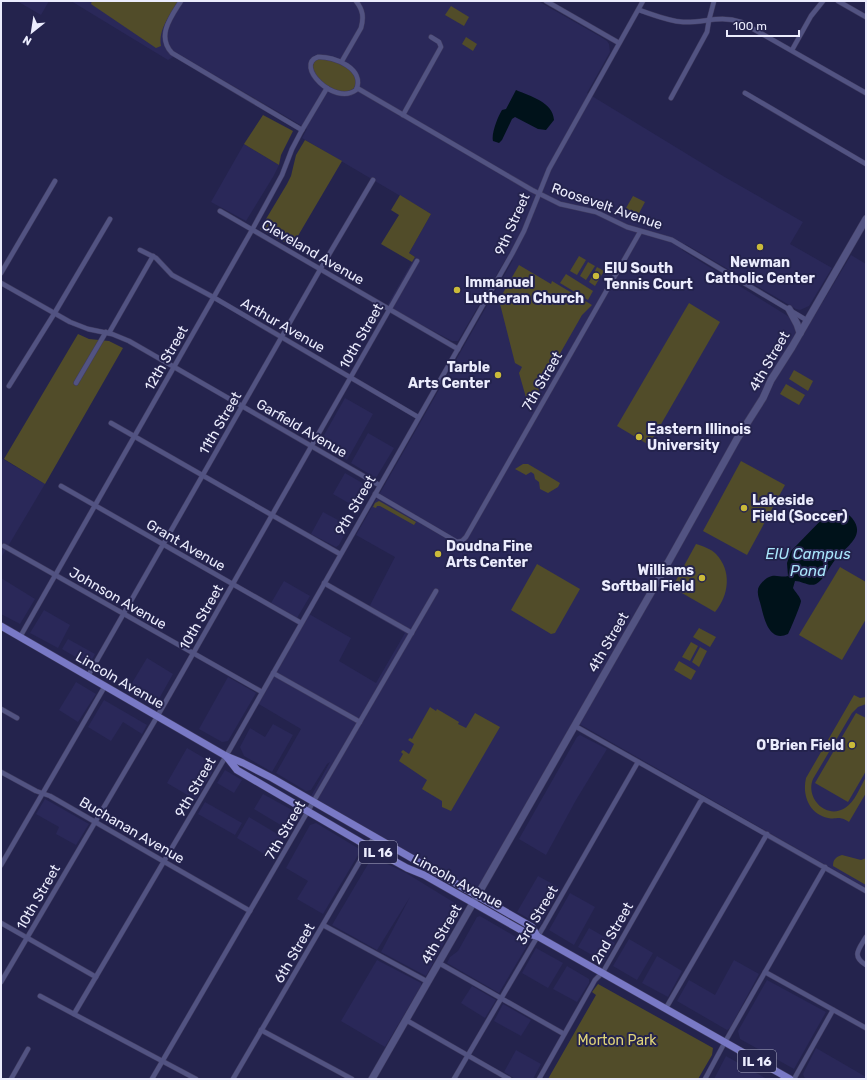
<svg xmlns="http://www.w3.org/2000/svg" width="867" height="1080" viewBox="0 0 867 1080" font-family="Rubik,sans-serif">
  <style>
    .built { fill: #2a2859 }
    .green { fill: #514c29 }
    .water { fill: #00121a }
    .lines { fill: none; stroke-linecap: round; stroke-linejoin: round }
    .street-casing { stroke: #3f3b5f; stroke-width: 5.5 }
    .secondary-casing { stroke: #3f3b5f; stroke-width: 8 }
    .primary-casing { stroke: #3f3b5f; stroke-width: 8 }
    .street { stroke: #525382; stroke-width: 4.5 }
    .secondary { stroke: #525382; stroke-width: 7 }
    .primary { stroke: #7979c6; stroke-width: 7 }
    .poi-dot { fill: #caba3a; stroke: #24234d; stroke-width: 1.5 }
    .labels { text-anchor: middle; stroke-width: 4; stroke-linejoin: round; paint-order: stroke }
    .shield { fill: #24234d; stroke: #afb0c8; stroke-width: 1 }
    .shield-label { font-size: 13px; font-weight: bold; fill: #ebecfd }
    .street-label { font-size: 14px; fill: #ebecfd; stroke: #24234d }
    .poi-label { font-size: 14px; font-weight: bold; fill: #ebecfd; stroke: #24234d; text-anchor: start }
    .park-label { font-size: 14px; fill: #e0d479; stroke: #24234d }
    .water-label { font-size: 15px; font-style: italic; fill: #a9e5fb; stroke: #24234d }
  </style>
  <rect width="100%" height="100%" fill="#24234d"/>
  <g class="built">
    <polygon points="17,1 49,1 41,15"/>
    <polygon points="71,1 538,1 601,37 607,41 609,44 610,52 587,93 723,176 803,222 790,244 832,268 809,306 800,310 796,309 685,244 682,250 807,328 851,255 866,264 866,888 574,721 478,889 469,889 310,798 330,762 327,764 311,790 306,791 276,773 301,729 257,703 309,614 351,638 339,661 376,683 405,633 367,611 395,557 356,535 513,260 507,257 458,341 452,341 392,309 387,306 415,257 409,253 431,214 302,138 307,129 275,110 178,54 168,60"/>
    <polygon points="244,144 279,165 273,177 246,221 211,202"/>
    <polygon points="345,398 373,414 347,460 319,444"/>
    <polygon points="368,433 394,448 376,478 351,463"/>
    <polygon points="1,458 45,484 1,558"/>
    <polygon points="345,473 371,488 359,509 333,494"/>
    <polygon points="323,512 349,526 339,545 336,547 311,534"/>
    <polygon points="1,578 35,599 20,624 1,614"/>
    <polygon points="284,581 310,596 297,618 271,603"/>
    <polygon points="44,610 70,625 58,648 30,633"/>
    <polygon points="68,639 95,654 89,665 62,649"/>
    <polygon points="147,658 173,674 156,704 129,688"/>
    <polygon points="228,677 256,693 228,741 222,742 199,729"/>
    <polygon points="76,682 96,694 78,722 59,710"/>
    <polygon points="104,700 147,725 142,734 123,722 111,741 88,727"/>
    <polygon points="273,724 293,735 272,772 244,756 240,747 250,728 265,737"/>
    <polygon points="580,735 607,749 576,800 546,855 519,839 577,737"/>
    <polygon points="187,748 216,765 196,800 167,783"/>
    <polygon points="225,770 242,780 234,793 217,783"/>
    <polygon points="263,794 294,811 296,818 289,830 254,809"/>
    <polygon points="45,799 89,824 76,845 56,834 59,827 36,814"/>
    <polygon points="205,802 242,823 235,835 198,814"/>
    <polygon points="249,817 284,838 274,860 237,838"/>
    <polygon points="316,823 361,850 323,914 297,899 308,881 286,868 310,825"/>
    <polygon points="371,859 377,859 406,873 463,908 426,976 381,952 410,897 377,950 332,925"/>
    <polygon points="538,876 560,888 540,925 517,912"/>
    <polygon points="570,893 595,907 574,945 549,930"/>
    <polygon points="480,916 528,944 499,993 447,963 450,957 458,951 477,917"/>
    <polygon points="589,928 615,943 604,962 578,947"/>
    <polygon points="629,939 653,953 637,980 613,966"/>
    <polygon points="536,948 563,963 548,988 522,973"/>
    <polygon points="657,956 682,971 668,997 642,983"/>
    <polygon points="377,960 421,983 421,986 385,1047 341,1021"/>
    <polygon points="734,960 759,974 730,1028 727,1030 677,1001 689,980 715,995"/>
    <polygon points="567,966 589,979 589,983 577,1002 553,989"/>
    <polygon points="767,980 826,1012 794,1069 740,1039 738,1031"/>
    <polygon points="472,986 496,1000 485,1018 461,1003"/>
    <polygon points="503,1004 531,1020 521,1036 494,1021"/>
    <polygon points="816,1048 866,1077 866,1079 807,1079 804,1077 803,1074"/>
    <polygon points="516,1050 541,1064 533,1079 515,1079 504,1072"/>
    <polygon points="726,1056 767,1079 714,1079"/>
  </g>
  <g class="green">
    <path d="M92,1H178C170,16 158,29 161,46L156,48L91,4Z"/>
    <polygon points="451,6 469,17 464,26 445,15"/>
    <polygon points="466,37 477,44 473,51 462,44"/>
    <path d="M317,59C329,57 355,67 356,82C356,84 355,86 354,88C340,102 300,73 317,59Z"/>
    <polygon points="263,115 293,131 281,155 279,165 244,144"/>
    <polygon points="305,140 342,161 292,246 260,229 287,184 291,176 296,155"/>
    <polygon points="400,195 431,214 409,253 415,257 412,262 381,244 399,215 391,210"/>
    <polygon points="633,196 645,202 638,215 626,208"/>
    <polygon points="579,256 586,260 577,275 570,271"/>
    <polygon points="588,262 595,266 586,280 580,276"/>
    <polygon points="519,265 551,284 552,281 592,305 582,315 529,408 519,373 522,367 515,363 499,300"/>
    <polygon points="597,267 604,271 595,286 589,282"/>
    <polygon points="566,274 593,291 588,300 560,283"/>
    <polygon points="689,303 720,322 649,445 617,426"/>
    <polygon points="78,334 89,339 109,341 123,348 45,484 4,459"/>
    <polygon points="794,370 813,381 808,391 789,379"/>
    <polygon points="786,384 805,395 799,405 780,394"/>
    <polygon points="741,461 785,485 747,555 703,531"/>
    <polygon points="523,464 528,464 560,483 558,487 548,493 540,489 539,482 535,479 534,474 531,472 526,475 515,469"/>
    <polygon points="379,501 416,522 414,525 380,506 377,506 376,508 373,507 375,503"/>
    <path d="M696,544C703,546 711,549 716,554C732,571 729,595 715,612L675,589L674,584Z"/>
    <polygon points="537,564 580,589 555,633 551,634 511,610"/>
    <polygon points="840,567 866,582 866,619 842,660 799,635"/>
    <polygon points="699,628 716,637 710,647 693,637"/>
    <polygon points="691,642 698,646 690,661 682,657"/>
    <polygon points="700,647 707,651 699,667 692,662"/>
    <polygon points="679,661 696,671 691,680 674,670"/>
    <path d="M854,695L860,698L866,697V704L858,707L852,713L813,779C805,798 826,820 845,808C855,802 860,787 866,777V793L849,822C838,815 838,820 828,818C809,814 802,795 806,778Z"/>
    <polygon points="430,707 436,711 437,709 459,722 458,724 466,728 475,713 500,727 451,811 442,807 442,801 422,789 427,780 399,761 403,754 401,752 403,750 409,754 414,744 408,740 410,738 412,739"/>
    <polygon points="856,713 866,718 866,771 848,802 815,783"/>
    <path d="M842,855L861,860L866,858V885L833,866C833,859 836,857 842,855Z"/>
    <polygon points="598,984 713,1048 712,1055 698,1079 548,1079 596,995 592,992"/>
  </g>
  <g class="water">
    <path d="M516,90C530,96 553,102 554,120L546,130L538,129L515,117L512,119L502,140L499,143L493,141C491,134 498,116 502,110L506,109Z"/>
    <path d="M833,510C841,510 847,512 852,518C867,536 845,547 835,560C829,567 824,580 816,584C809,587 802,581 795,581L793,588C795,592 800,596 801,601C801,604 790,631 788,634C769,643 764,618 761,606C760,601 757,595 758,590C758,586 763,581 767,578C775,573 780,578 788,576L787,563L791,551L829,512Z"/>
  </g>
  <g class="lines">
    <defs>
      <g id="street">
        <path d="M181,1C171,17 156,36 172,53L302,130"/>
        <polyline points="546,1 619,43"/>
        <polyline points="838,1 866,17"/>
        <path d="M639,10C654,15 668,21 683,22C705,23 719,15 741,22L866,93"/>
        <polyline points="792,50 811,16 823,1"/>
        <path d="M318,57C334,56 366,69 356,90C334,106 294,65 318,57Z"/>
        <path d="M342,61L361,28C364,17 363,10 356,1"/>
        <polyline points="357,88 532,190 560,204 596,212 627,227 672,240 808,321"/>
        <polyline points="745,93 866,164"/>
        <polyline points="671,98 707,32 709,20 714,1"/>
        <polyline points="403,115 441,47 439,42 431,37"/>
        <polyline points="220,211 458,349"/>
        <polyline points="140,250 156,258 172,275 213,297 418,417"/>
        <polyline points="1,273 55,181"/>
        <polyline points="1,283 70,322 88,329 112,334 129,341 379,485"/>
        <polyline points="109,333 153,256"/>
        <polyline points="76,383 106,332"/>
        <polyline points="9,386 54,314 110,219"/>
        <polyline points="111,423 340,554"/>
        <polyline points="61,486 301,623"/>
        <polyline points="375,494 452,539 457,542 462,541 466,537 640,232"/>
        <polyline points="4,546 262,692"/>
        <polyline points="324,583 412,633"/>
        <polyline points="20,637 252,230 282,175 292,149 302,130 327,88"/>
        <polyline points="273,673 360,722"/>
        <polyline points="88,676 321,268 373,180"/>
        <polyline points="1,709 17,718"/>
        <polyline points="575,726 866,891"/>
        <polyline points="1,772 36,791 50,796 250,911"/>
        <polyline points="1,865 105,686"/>
        <polyline points="1,923 96,977"/>
        <polyline points="323,925 428,982"/>
        <path d="M866,937C859,949 851,956 866,965"/>
        <polyline points="439,963 564,1034"/>
        <polyline points="765,972 866,1028"/>
        <polyline points="1,982 154,722 417,261"/>
        <polyline points="40,996 196,1079"/>
        <polyline points="666,1008 767,834"/>
        <polyline points="74,1014 226,756 512,254 524,231 549,169 643,1"/>
        <polyline points="406,1020 509,1079"/>
        <polyline points="261,1030 352,1079"/>
        <polyline points="11,1079 28,1049"/>
        <polyline points="152,1079 436,591"/>
        <polyline points="233,1079 374,837"/>
        <polyline points="454,1079 533,944 544,926 638,762"/>
        <polyline points="539,1079 595,980 603,972 700,802 703,799"/>
        <polyline points="705,1079 725,1042 825,867"/>
        <polyline points="794,1079 833,1010"/>
      </g>
      <g id="secondary">
        <polyline points="789,309 797,324 800,333"/>
        <polyline points="372,1079 656,584 737,439 763,398 771,380 792,347 866,219"/>
      </g>
      <g id="primary">
        <polyline points="1,626 226,756 243,763 272,778 532,927 537,936"/>
        <polyline points="226,756 237,770 369,847 407,868 424,875 528,934 537,936 790,1079"/>
      </g>
    </defs>
    <use href="#street" class="street-casing"/>
    <use href="#secondary" class="secondary-casing"/>
    <use href="#primary" class="primary-casing"/>
    <use href="#street" class="street"/>
    <use href="#secondary" class="secondary"/>
    <use href="#primary" class="primary"/>
  </g>
  <g class="poi-dot">
    <circle cx="760" cy="247" r="4"/>
    <circle cx="596" cy="276" r="4"/>
    <circle cx="457" cy="290" r="4"/>
    <circle cx="498" cy="375" r="4"/>
    <circle cx="639" cy="437" r="4"/>
    <circle cx="744" cy="508" r="4"/>
    <circle cx="438" cy="554" r="4"/>
    <circle cx="702" cy="578" r="4"/>
    <circle cx="852" cy="745" r="4"/>
  </g>
  <g class="labels">
    <g class="shield">
      <rect x="359" y="841" width="38" height="22" rx="3"/>
      <rect x="738" y="1050" width="38" height="22" rx="3"/>
    </g>
    <g class="shield-label">
      <text x="378" y="857">IL 16</text>
      <text x="757" y="1066">IL 16</text>
    </g>
    <g class="street-label">
      <text transform="translate(607 206) rotate(19)" y="5">Roosevelt Avenue</text>
      <text transform="translate(512 224) rotate(-66)" y="5">9th Street</text>
      <text transform="translate(313 252) rotate(30)" y="5">Cleveland Avenue</text>
      <text transform="translate(283 325) rotate(30)" y="5">Arthur Avenue</text>
      <text transform="translate(361 336) rotate(-60)" y="5">10th Street</text>
      <text transform="translate(166 358) rotate(-60)" y="5">12th Street</text>
      <text transform="translate(769 361) rotate(-60)" y="5">4th Street</text>
      <text transform="translate(542 381) rotate(-60)" y="5">7th Street</text>
      <text transform="translate(220 423) rotate(-60)" y="5">11th Street</text>
      <text transform="translate(302 428) rotate(30)" y="5">Garfield Avenue</text>
      <text transform="translate(355 505) rotate(-60)" y="5">9th Street</text>
      <text transform="translate(186 545) rotate(30)" y="5">Grant Avenue</text>
      <text transform="translate(118 598) rotate(30)" y="5">Johnson Avenue</text>
      <text transform="translate(201 617) rotate(-60)" y="5">10th Street</text>
      <text transform="translate(608 642) rotate(-60)" y="5">4th Street</text>
      <text transform="translate(120 680) rotate(30)" y="5">Lincoln Avenue</text>
      <text transform="translate(195 787) rotate(-60)" y="5">9th Street</text>
      <text transform="translate(132 830) rotate(30)" y="5">Buchanan Avenue</text>
      <text transform="translate(285 830) rotate(-60)" y="5">7th Street</text>
      <text transform="translate(458 881) rotate(28)" y="5">Lincoln Avenue</text>
      <text transform="translate(38 897) rotate(-60)" y="5">10th Street</text>
      <text transform="translate(537 915) rotate(-59)" y="5">3rd Street</text>
      <text transform="translate(612 933) rotate(-60)" y="5">2nd Street</text>
      <text transform="translate(441 934) rotate(-60)" y="5">4th Street</text>
      <text transform="translate(294 953) rotate(-60)" y="5">6th Street</text>
    </g>
    <g class="poi-label">
      <text x="760" y="267" text-anchor="middle">Newman<tspan x="760" dy="16">Catholic Center</tspan></text>
      <text x="604" y="273">EIU South<tspan x="604" dy="16">Tennis Court</tspan></text>
      <text x="465" y="287">Immanuel<tspan x="465" dy="16">Lutheran Church</tspan></text>
      <text x="490" y="372" text-anchor="end">Tarble<tspan x="490" dy="16">Arts Center</tspan></text>
      <text x="647" y="434">Eastern Illinois<tspan x="647" dy="16">University</tspan></text>
      <text x="752" y="505">Lakeside<tspan x="752" dy="16">Field (Soccer)</tspan></text>
      <text x="446" y="551">Doudna Fine<tspan x="446" dy="16">Arts Center</tspan></text>
      <text x="694" y="575" text-anchor="end">Williams<tspan x="694" dy="16">Softball Field</tspan></text>
      <text x="844" y="750" text-anchor="end">O'Brien Field</text>
    </g>
    <g class="park-label">
      <text x="617" y="1045">Morton Park</text>
    </g>
    <g class="water-label">
      <text x="808" y="559">EIU Campus<tspan x="808" dy="17">Pond</tspan></text>
    </g>
  </g>
  <rect width="867" height="1080" fill="none" stroke="#ebecfd" stroke-width="4"/>
  <g transform="translate(32 32) rotate(210)" stroke="#24234d" stroke-width="3" paint-order="stroke">
  <path d="M0-3L7 15L0 10L-7 15Z" fill="#ebecfd"/>
  <text y="-6" font-size="11" font-weight="bold" text-anchor="middle" fill="#ebecfd">N</text>
  </g>
  <path d="M727 30v6h72v-6" fill="none" stroke="#ebecfd" stroke-width="2"/>
  <text x="733" y="30" font-size="12" fill="#ebecfd" stroke="#24234d" stroke-width="3" paint-order="stroke">100 m</text>
</svg>
